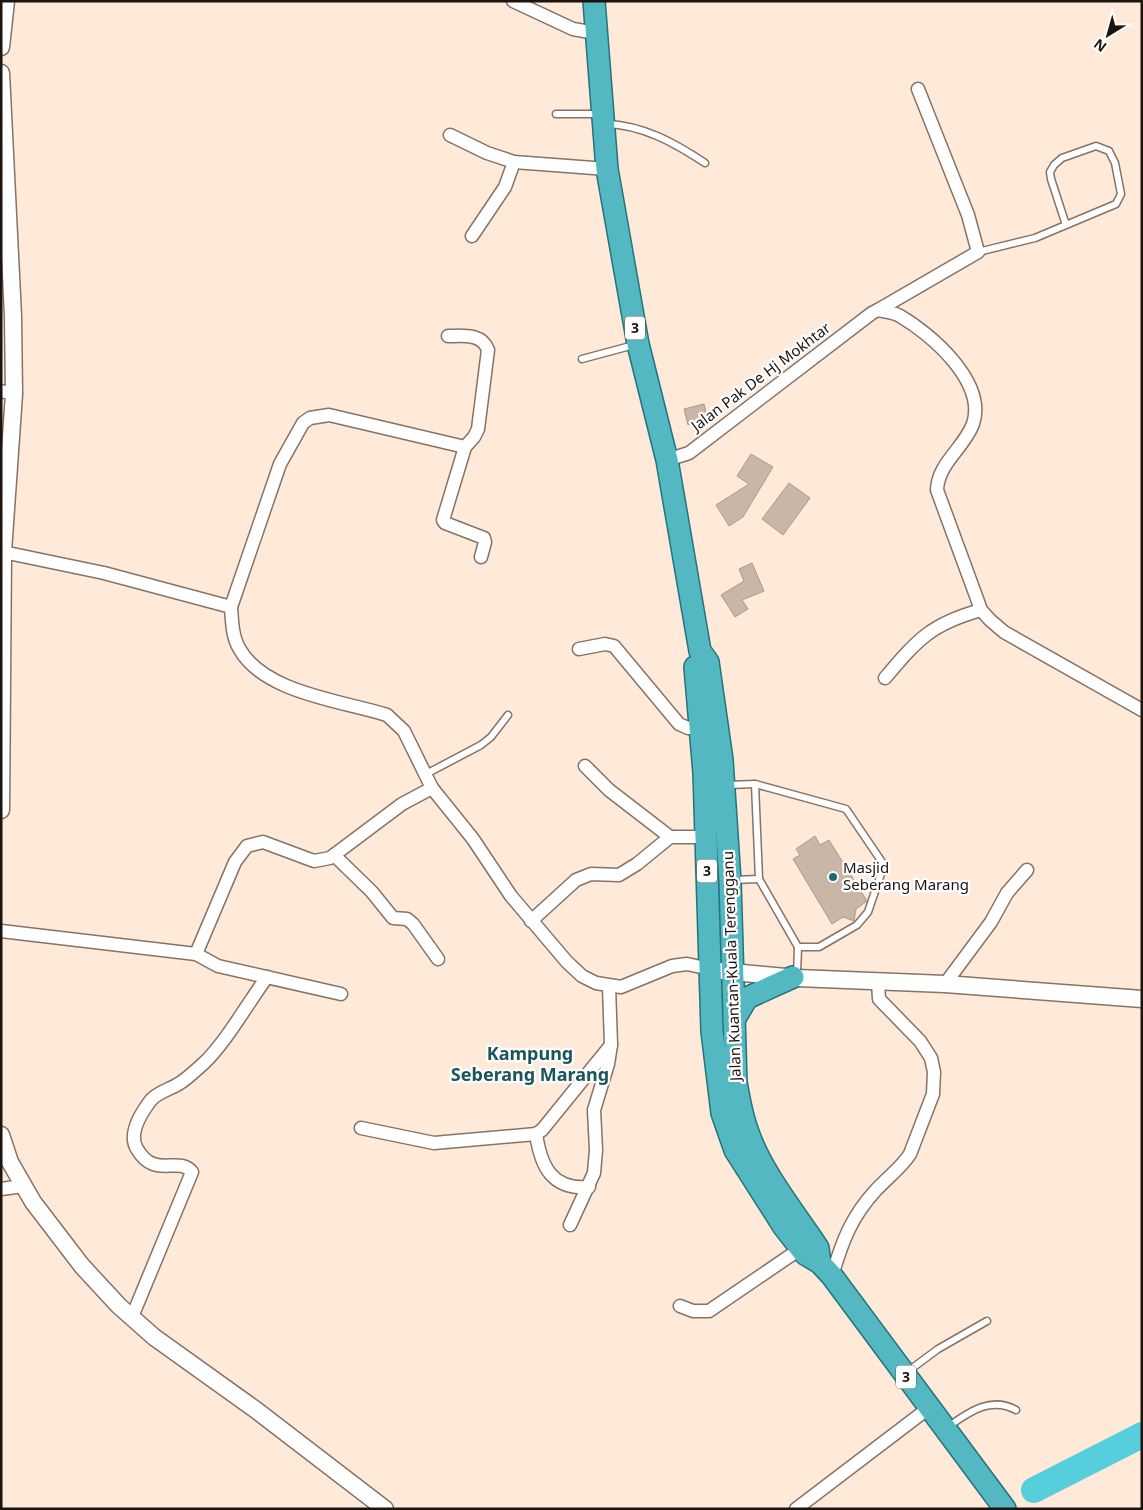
<svg xmlns="http://www.w3.org/2000/svg" width="1143" height="1510" viewBox="0 0 1143 1510" font-family="'Noto Sans',sans-serif">
  <style>
    .lines { fill: none; stroke-linecap: round; stroke-linejoin: round }
    .river { stroke: #57cedb; stroke-width: 26 }
    .building { fill: #c9b6a7; stroke: #ac998a }
    .service-casing { stroke: #857365; stroke-width: 9 }
    .minor-casing { stroke: #857365; stroke-width: 15 }
    .tertiary-casing { stroke: #857365; stroke-width: 19 }
    .trunk-casing { stroke: #25747a; stroke-width: 24 }
    .service { stroke: #fff; stroke-width: 6 }
    .minor { stroke: #fff; stroke-width: 12 }
    .tertiary { stroke: #fff; stroke-width: 16 }
    .trunk { stroke: #54b8c2; stroke-width: 21 }
    .poi-dot { fill: #1f6a72; stroke: #fff; stroke-width: 2 }
    .labels { text-anchor: middle; stroke-width: 4.5; stroke-linejoin: round; paint-order: stroke }
    .shield { fill: #fff; stroke: #5f5a57; stroke-width: 1 }
    .shield-label { font-size: 14px; font-weight: bold; fill: #1b140f }
    .street-label { font-size: 15px; fill: #1b140f; stroke: #fff }
    .poi-label { font-size: 15px; fill: #1b140f; stroke: #fff; text-anchor: start }
    .quarter-label { font-size: 18px; font-weight: bold; fill: #1a555b; stroke: #fff }
  </style>
  <rect width="100%" height="100%" fill="#ffeada"/>
  <g class="lines">
    <polyline class="river" points="1034,1490 1142,1435"/>
  </g>
  <g class="building">
    <polygon points="704,404 708,420 688,425 684,409"/>
    <polygon points="751,454 773,467 743,517 729,526 716,505 749,484 737,476"/>
    <polygon points="789,483 810,498 783,535 762,519"/>
    <polygon points="752,563 764,591 742,600 748,609 735,617 721,595 744,581 739,569"/>
    <polygon points="815,836 820,845 829,840 867,901 856,909 854,921 843,917 832,924 793,859 800,855 796,849"/>
  </g>
  <g class="lines">
    <defs>
      <g id="service">
        <polyline points="556,114 598,114"/>
        <path d="M606,124C643,125 675,143 705,163"/>
        <polyline points="978,252 1035,238 1116,204 1121,194 1115,163 1109,151 1096,146 1062,158 1054,165 1050,172 1051,179 1066,225"/>
        <polyline points="582,359 634,345"/>
        <polyline points="426,774 481,745 491,737 508,715"/>
        <polyline points="755,784 759,879 798,947"/>
        <polyline points="728,785 755,784 846,809 884,865 868,912 857,925 819,947 798,947 797,974"/>
        <polyline points="733,880 759,879"/>
        <polyline points="907,1372 938,1349 987,1321"/>
        <path d="M949,1426C969,1412 991,1396 1016,1410"/>
      </g>
      <g id="minor">
        <polyline points="513,1 573,29 596,33"/>
        <polyline points="450,135 487,153 514,162 607,169"/>
        <polyline points="472,236 505,187 514,162"/>
        <polyline points="878,310 978,252 968,215 918,89"/>
        <path d="M448,336C463,336 482,333 488,350L478,429L474,437L465,447L443,520L445,523L484,538L485,542L481,557"/>
        <polyline points="1,391 14,394"/>
        <path d="M465,447L329,415L310,418L303,423L280,464L231,607C232,620 232,636 239,648C263,693 343,701 387,715L404,731L432,788L473,839L511,896L567,962L582,976L596,983L621,987L672,966L687,964L710,969"/>
        <path d="M667,460L689,453L872,313L878,310C885,312 894,312 900,316C931,334 987,382 973,424C964,448 938,463 937,490L976,596L981,610L990,620L1004,632L1142,710"/>
        <polyline points="3,552 104,573 231,607"/>
        <polyline points="579,649 605,644 614,646 679,724 688,728 700,728"/>
        <path d="M885,678C918,639 931,624 981,610"/>
        <polyline points="585,766 609,790 670,837"/>
        <polyline points="334,855 372,892 393,918 407,919 413,924 438,959"/>
        <polyline points="531,921 576,880 591,874 619,875 637,864 670,837 706,837"/>
        <polyline points="1,931 196,954 235,862 247,846 263,842 314,861 330,858 402,804 432,788"/>
        <polyline points="196,954 218,966 341,994"/>
        <polyline points="945,984 991,922 1007,893 1027,870"/>
        <polyline points="361,1128 434,1143 536,1134 542,1130 611,1045"/>
        <path d="M536,1134C541,1167 552,1190 589,1187"/>
        <polyline points="1,1189 23,1186"/>
        <polyline points="570,1225 594,1173 596,1150 594,1110 608,1064 611,1045 609,986"/>
        <path d="M832,1276C842,1242 851,1217 876,1190C887,1178 901,1168 910,1154L933,1094L934,1072L931,1058L920,1041L879,999L878,982"/>
        <polyline points="680,1306 693,1311 709,1311 800,1249"/>
        <path d="M132,1317L192,1172C178,1155 155,1180 137,1149C128,1134 141,1113 151,1100C158,1092 171,1089 180,1083C189,1077 196,1070 204,1063C226,1042 248,1003 267,977"/>
        <polyline points="796,1509 930,1407"/>
      </g>
      <g id="tertiary">
        <polyline points="1,47 6,1"/>
        <polyline points="1,73 13,316 14,394 3,552 1,810"/>
        <polyline points="722,971 797,978 945,984 1142,999"/>
        <polyline points="1,1135 10,1162 33,1202 82,1266 119,1306 154,1337 256,1410 385,1509"/>
      </g>
      <g id="trunk">
        <path d="M594,1L607,169L638,344L667,460L700,651L708,662L722,760L730,881L736,1082C739,1100 742,1118 749,1135C763,1174 795,1213 818,1248L820,1263"/>
        <polyline points="695,667 704,773 712,1031 722,1113 735,1150 784,1227 805,1254 820,1263 832,1276 1005,1509"/>
        <polyline points="734,1020 747,998 793,977"/>
      </g>
    </defs>
    <use href="#service" class="service-casing"/>
    <use href="#minor" class="minor-casing"/>
    <use href="#tertiary" class="tertiary-casing"/>
    <use href="#trunk" class="trunk-casing"/>
    <use href="#service" class="service"/>
    <use href="#minor" class="minor"/>
    <use href="#tertiary" class="tertiary"/>
    <use href="#trunk" class="trunk"/>
  </g>
  <circle class="poi-dot" cx="833" cy="877" r="5"/>
  <g class="labels">
    <g class="shield">
      <rect x="625" y="316.5" width="20" height="23" rx="4"/>
      <rect x="697" y="859.5" width="20" height="23" rx="4"/>
      <rect x="896" y="1365.5" width="20" height="23" rx="4"/>
    </g>
    <g class="shield-label">
      <text x="635" y="333">3</text>
      <text x="707" y="876">3</text>
      <text x="906" y="1382">3</text>
    </g>
    <g class="street-label">
      <text transform="translate(761 377) rotate(-37)" y="5">Jalan Pak De Hj Mokhtar</text>
      <text transform="translate(732 966) rotate(-92)" y="5">Jalan Kuantan-Kuala Terengganu</text>
    </g>
    <g class="poi-label">
      <text x="843" y="873">Masjid<tspan x="843" dy="17">Seberang Marang</tspan></text>
    </g>
    <g class="quarter-label">
      <text x="530" y="1060">Kampung<tspan x="530" dy="21">Seberang Marang</tspan></text>
    </g>
  </g>
  <rect width="1143" height="1510" fill="none" stroke="#1b140f" stroke-width="5"/>
  <g transform="translate(1108 35) rotate(217)" stroke="#ffffff" stroke-width="4" paint-order="stroke">
  <path d="M0-4L9 19L0 12L-9 19Z" fill="#1b140f"/>
  <text y="-8" font-size="14" font-weight="bold" text-anchor="middle" fill="#1b140f">N</text>
  </g>
</svg>
